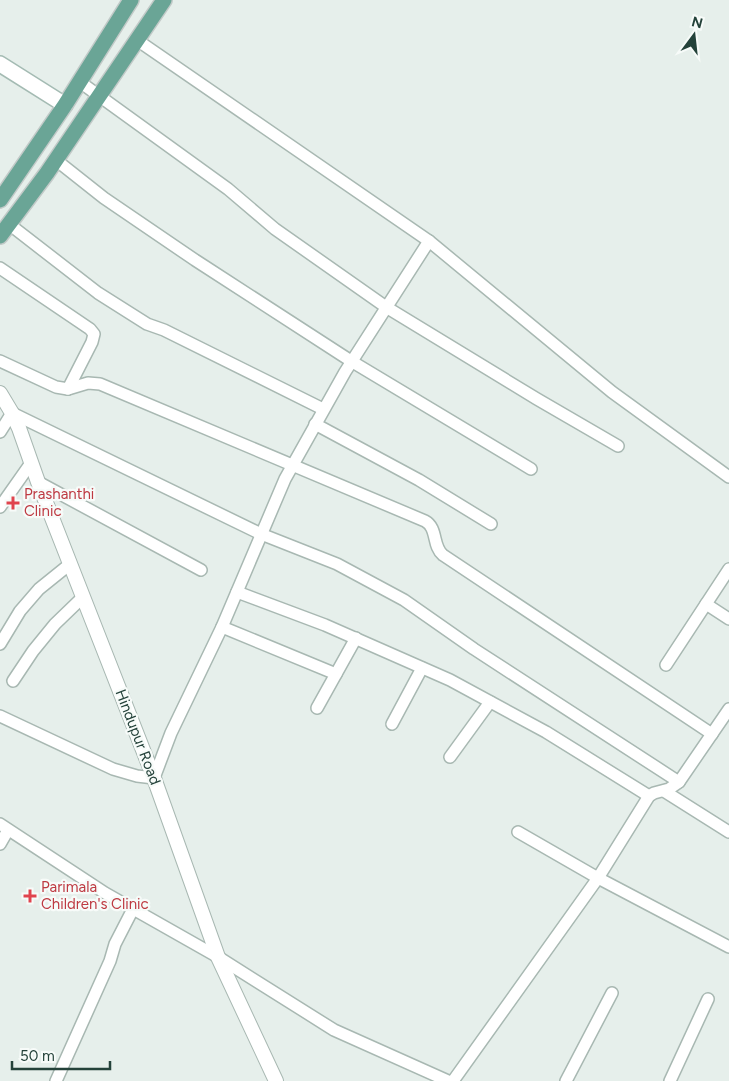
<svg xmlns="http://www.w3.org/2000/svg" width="729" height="1081" viewBox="0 0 729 1081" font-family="Figtree,sans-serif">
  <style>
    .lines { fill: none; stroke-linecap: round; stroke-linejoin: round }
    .minor-casing { stroke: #a8b8b2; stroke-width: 14 }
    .tertiary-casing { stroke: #a8b8b2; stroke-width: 16 }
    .secondary-casing { stroke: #a4bbb3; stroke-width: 18 }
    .primary-casing { stroke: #c2cac8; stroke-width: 18 }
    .minor { stroke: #fff; stroke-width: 11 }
    .tertiary { stroke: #fff; stroke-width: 14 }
    .secondary { stroke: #fff; stroke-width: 15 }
    .primary { stroke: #6aa596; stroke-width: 15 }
    .health-dot { fill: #e0444e; stroke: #f7fbf9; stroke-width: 2 }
    .labels { text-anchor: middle; stroke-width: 4.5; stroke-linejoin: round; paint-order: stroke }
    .health-label { font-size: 15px; fill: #be3a42; stroke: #f7fbf9; text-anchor: start }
    .street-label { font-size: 15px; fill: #24423a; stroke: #f7fbf9 }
  </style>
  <rect width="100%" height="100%" fill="#e6efeb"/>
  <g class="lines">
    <defs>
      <g id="minor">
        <polyline points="137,40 429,241 612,392 729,477"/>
        <polyline points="80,82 228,189 275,229 386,307 537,399 618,446"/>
        <polyline points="56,160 104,198 195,260 351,361 531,469"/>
        <polyline points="9,224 98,293 147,324 164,330 323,409"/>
        <polyline points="0,268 90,329 94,334 92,342 68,389"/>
        <path d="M0,361L56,387L68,389L88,383L100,384L425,521C438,528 432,546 443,555L712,734"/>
        <polyline points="315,424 419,480 491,524"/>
        <polyline points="0,432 12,413 261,534 337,564 404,600 474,649 679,782"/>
        <polyline points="38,482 201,570"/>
        <polyline points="0,507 31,463"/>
        <polyline points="237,592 325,625 450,680 546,732 649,796"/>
        <polyline points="706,604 729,619"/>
        <polyline points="222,627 336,674"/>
        <polyline points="0,644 20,611 39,589 70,564"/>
        <polyline points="666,665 729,569"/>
        <polyline points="13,681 33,651 55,624 83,597"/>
        <polyline points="317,708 356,638"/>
        <polyline points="0,716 113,769 137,776 154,778 171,733 222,627 285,479 345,372 429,241"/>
        <polyline points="392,724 422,668"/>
        <polyline points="450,757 490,702"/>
        <polyline points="664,791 729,832"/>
        <polyline points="0,824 105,893 218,957 334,1030 448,1081"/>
        <polyline points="518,832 598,878 729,947"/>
        <polyline points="0,844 8,830"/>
        <polyline points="56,1081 110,961 115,944 133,909"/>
        <polyline points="453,1081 598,878 649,796 654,793 669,789 679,782 729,709"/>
        <polyline points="566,1081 612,993"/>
        <polyline points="670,1081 708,999"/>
      </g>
      <polyline id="tertiary" points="0,393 12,413 19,428 38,482 154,778 218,957 276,1081"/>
      <polyline id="secondary" points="0,64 65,105"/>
      <g id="primary">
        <polyline points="0,200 65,105 131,0"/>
        <polyline points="0,236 47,173 164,0"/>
      </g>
    </defs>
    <use href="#minor" class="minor-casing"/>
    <use href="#tertiary" class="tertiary-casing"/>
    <use href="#secondary" class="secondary-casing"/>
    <use href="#primary" class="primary-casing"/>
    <use href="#minor" class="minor"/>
    <use href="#tertiary" class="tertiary"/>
    <use href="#secondary" class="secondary"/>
    <use href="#primary" class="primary"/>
  </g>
  <g class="health-dot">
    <path d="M10.5 495.5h5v5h5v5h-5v5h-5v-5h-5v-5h5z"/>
    <path d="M27.5 888.5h5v5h5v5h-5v5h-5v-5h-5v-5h5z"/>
  </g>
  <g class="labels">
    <g class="health-label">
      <text x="24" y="499">Prashanthi<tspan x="24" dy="17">Clinic</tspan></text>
      <text x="41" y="892">Parimala<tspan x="41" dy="17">Children's Clinic</tspan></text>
    </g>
    <g class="street-label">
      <text transform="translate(138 737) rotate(69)" y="5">Hindupur Road</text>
    </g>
  </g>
  <g transform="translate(694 35) rotate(15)" stroke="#f7fbf9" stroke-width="4" paint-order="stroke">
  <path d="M0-4L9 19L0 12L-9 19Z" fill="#24423a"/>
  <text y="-8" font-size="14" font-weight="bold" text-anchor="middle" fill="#24423a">N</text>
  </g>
  <path d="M12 1061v8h98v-8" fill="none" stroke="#24423a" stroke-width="2.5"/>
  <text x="20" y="1061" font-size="15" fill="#24423a" stroke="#f7fbf9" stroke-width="4" paint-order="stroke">50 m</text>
</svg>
